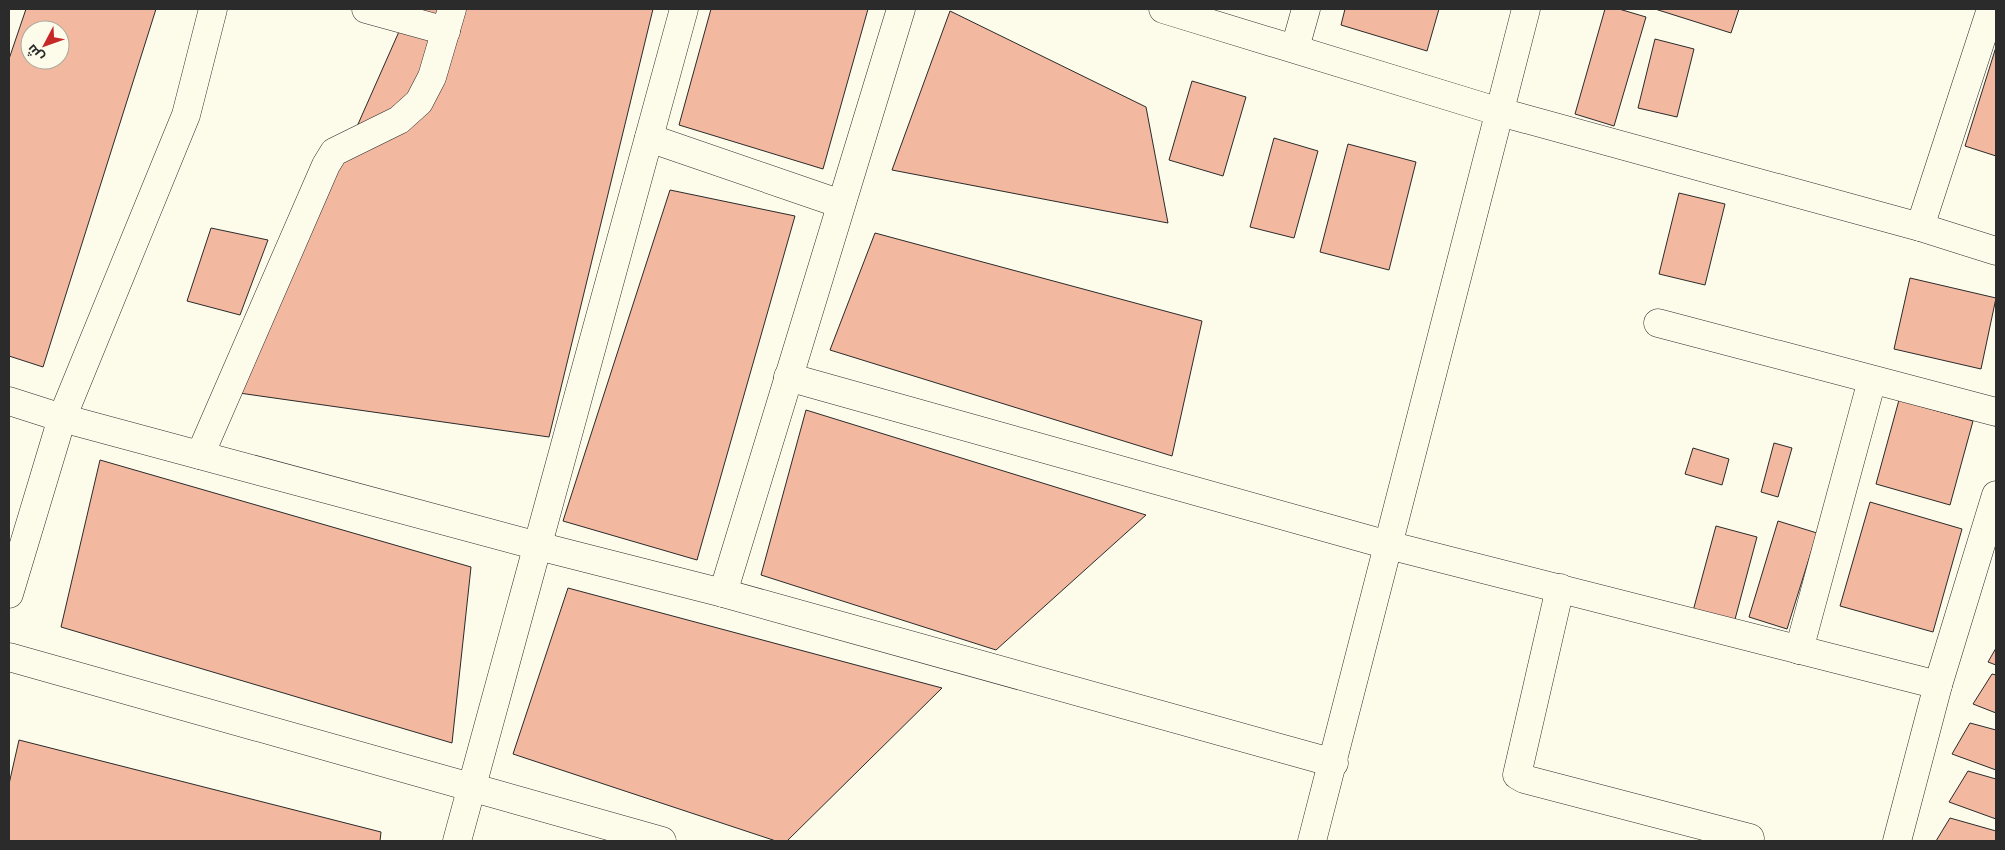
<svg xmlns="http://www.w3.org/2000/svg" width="2005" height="850" viewBox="0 0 2005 850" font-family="Jost,Cairo,sans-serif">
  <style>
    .building { fill: #f2b8a0; stroke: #2b2b2b; fill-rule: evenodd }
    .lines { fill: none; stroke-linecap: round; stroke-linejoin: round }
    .street-casing { stroke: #2b2b2b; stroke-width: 29 }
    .secondary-casing { stroke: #2b2b2b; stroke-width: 29 }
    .street { stroke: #fdfbea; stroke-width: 28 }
    .secondary { stroke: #fdfbea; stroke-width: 28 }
  </style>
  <rect width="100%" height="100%" fill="#fdfbea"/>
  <g class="building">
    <path d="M26,9H156L43,367L9,356V59ZM30,30H60V60H30Z"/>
    <polygon points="409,9 653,9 549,437 239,393"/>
    <polygon points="711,9 868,9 823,169 679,125"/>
    <polygon points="1345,9 1439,9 1427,51 1341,25"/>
    <polygon points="1605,9 1619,9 1646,17 1614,126 1575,114"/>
    <polygon points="1655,9 1739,9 1731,33"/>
    <polygon points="950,11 1146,107 1168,223 892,170"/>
    <polygon points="1655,39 1694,49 1677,117 1638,108"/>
    <polygon points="1996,47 1996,156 1965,146"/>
    <polygon points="1192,81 1246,97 1223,176 1169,160"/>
    <polygon points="1274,138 1318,151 1294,238 1250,227"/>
    <polygon points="1348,144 1416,162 1389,270 1320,252"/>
    <polygon points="670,190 795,216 697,560 563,521"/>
    <polygon points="1679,193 1725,204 1705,285 1659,274"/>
    <polygon points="211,228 268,240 240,315 187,301"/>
    <polygon points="875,233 1202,321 1172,456 830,350"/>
    <polygon points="1910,278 1996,298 1981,369 1894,349"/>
    <polygon points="1899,400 1973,421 1950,505 1876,484"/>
    <polygon points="806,410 1146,515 996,650 761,575"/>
    <polygon points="1774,443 1792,448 1778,497 1761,492"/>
    <polygon points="1693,448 1729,459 1722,485 1685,474"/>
    <polygon points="100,460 471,567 452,743 61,627"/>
    <polygon points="1870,502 1962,529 1933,632 1840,606"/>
    <polygon points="1778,521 1817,533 1787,629 1749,617"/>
    <polygon points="1716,526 1757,537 1734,623 1693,611"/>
    <polygon points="568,588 942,688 787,841 776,841 513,754"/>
    <polygon points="1996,648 1996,665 1988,662"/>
    <polygon points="1992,674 1996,675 1996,713 1973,704"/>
    <polygon points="1970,723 1996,730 1996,770 1952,754"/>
    <polygon points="19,740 381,832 380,841 9,841 9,784"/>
    <polygon points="1968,771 1996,779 1996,819 1949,802"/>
    <polygon points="1950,818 1996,831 1996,841 1936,841"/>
  </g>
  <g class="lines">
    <defs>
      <g id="street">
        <polyline points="366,9 446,31"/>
        <polyline points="1163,9 1500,112 1920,227 1996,251"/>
        <polyline points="1295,48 1306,9"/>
        <polyline points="649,138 841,204"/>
        <polyline points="1920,227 1991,9"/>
        <polyline points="1658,323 1996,412"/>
        <polyline points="788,377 1388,545 1938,685"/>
        <polyline points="9,401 62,418 538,546 723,593 1334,763"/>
        <polyline points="200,455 326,165 334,152 399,120 419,102 432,77 452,9"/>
        <polyline points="1560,588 1517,775 1524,779 1750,838 1749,841"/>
        <polyline points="723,593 901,9"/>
        <polyline points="9,594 62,418 186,115 213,9"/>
        <polyline points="1799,650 1872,380"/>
        <polyline points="457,841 684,9"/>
        <polyline points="1312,841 1526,9"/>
        <polyline points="1897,841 1938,685 1996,495"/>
      </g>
      <polyline id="secondary" points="9,657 662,841"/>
    </defs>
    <use href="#street" class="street-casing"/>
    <use href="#secondary" class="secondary-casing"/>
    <use href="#street" class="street"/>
    <use href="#secondary" class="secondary"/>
  </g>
  <rect width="2005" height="850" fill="none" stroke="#2b2b2b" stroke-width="20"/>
  <g transform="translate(45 45) rotate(229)"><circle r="24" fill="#fdfbea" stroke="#a9a89e"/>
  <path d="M0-4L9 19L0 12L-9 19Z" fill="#c62828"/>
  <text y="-8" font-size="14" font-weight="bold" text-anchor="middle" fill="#2b2b2b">ش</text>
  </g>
</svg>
